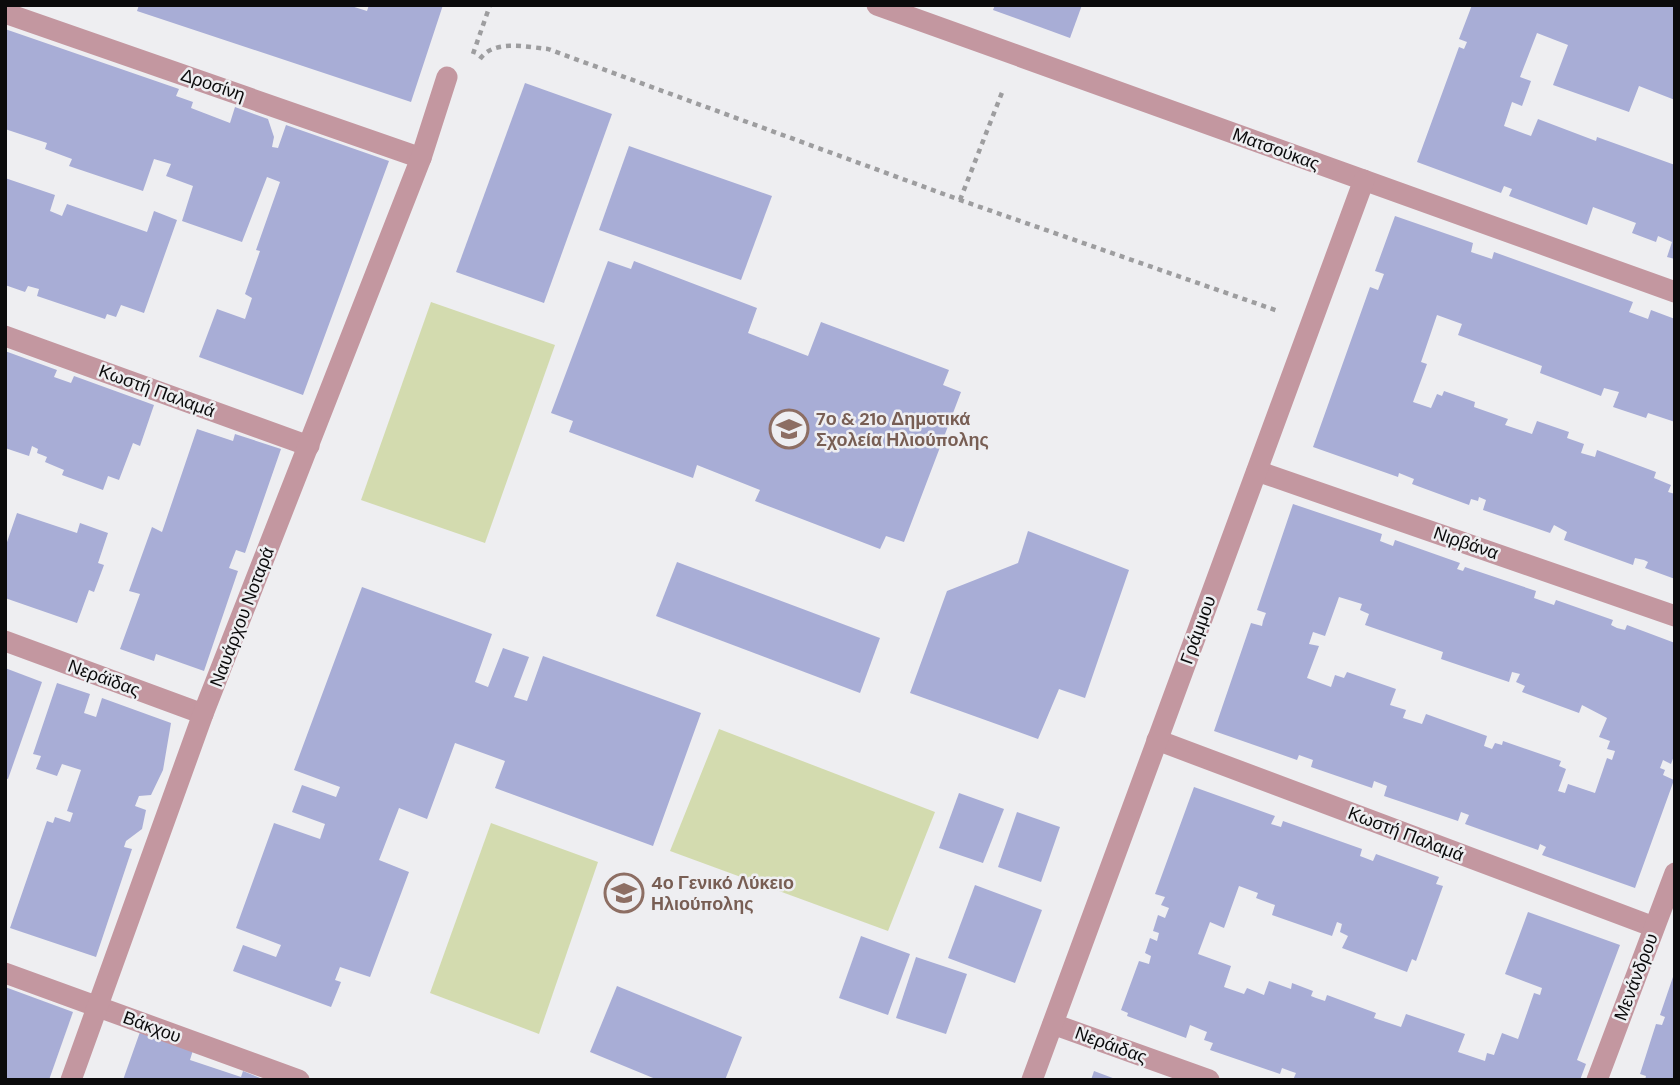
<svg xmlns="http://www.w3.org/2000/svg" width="1680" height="1085" viewBox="0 0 1680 1085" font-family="'DM Sans',sans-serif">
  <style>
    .green { fill: #d3dbaf }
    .building { fill: #a8add6; fill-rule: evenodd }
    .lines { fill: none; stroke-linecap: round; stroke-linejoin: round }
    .path { stroke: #9d9d9f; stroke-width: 4.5; stroke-dasharray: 5 5; stroke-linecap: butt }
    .street { stroke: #c397a0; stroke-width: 21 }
    .labels { text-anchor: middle; stroke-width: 5; stroke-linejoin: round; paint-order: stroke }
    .street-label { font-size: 18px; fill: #0b0b0c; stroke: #eeeef1 }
    .education-label { font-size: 18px; font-weight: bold; fill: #785e54; stroke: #eeeef1; text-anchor: start }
  </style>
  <rect width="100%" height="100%" fill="#eeeef1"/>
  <g class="green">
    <polygon points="431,302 555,345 485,543 361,500"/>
    <polygon points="719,729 935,812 888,931 670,851"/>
    <polygon points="491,823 598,862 539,1034 430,993"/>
  </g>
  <g class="building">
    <polygon points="139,5 348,5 367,11 369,5 443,5 411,102 137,11"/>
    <polygon points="995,5 1082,5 1070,38 993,10"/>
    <polygon points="1472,5 1675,5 1675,100 1639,86 1629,112 1553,85 1568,45 1537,33 1520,77 1531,81 1522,106 1512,102 1504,126 1531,136 1538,119 1596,141 1597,137 1675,165 1675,259 1667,257 1672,242 1658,236 1656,242 1632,233 1636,223 1593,207 1587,225 1509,196 1512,189 1504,186 1501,193 1417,162 1459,47 1464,49 1467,42 1459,39"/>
    <polygon points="5,29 179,89 176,96 193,102 191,108 230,123 235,107 268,119 274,137 272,147 278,148 286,125 389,161 303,395 199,357 217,309 245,319 252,298 245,294 260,251 256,250 280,182 267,177 242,242 182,221 193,186 166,176 171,164 154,159 143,191 69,166 72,159 45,149 47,143 5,129"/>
    <polygon points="525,83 612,114 544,303 456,272"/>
    <polygon points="629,146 772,196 741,280 599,230"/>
    <polygon points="5,178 55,195 50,211 62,216 67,204 147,232 154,211 177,220 144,313 121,305 116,317 107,314 105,319 37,296 39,289 28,286 25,292 5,285"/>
    <polygon points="1395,216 1473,243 1471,252 1492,259 1494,252 1633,302 1629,312 1648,319 1651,310 1675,319 1675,422 1648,413 1646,418 1613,407 1619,392 1604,388 1601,396 1540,373 1542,366 1458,335 1462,324 1437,315 1421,362 1427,364 1413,402 1431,408 1437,394 1442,396 1444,391 1475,402 1474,407 1508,419 1505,425 1532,434 1537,421 1569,432 1567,438 1584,444 1581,453 1595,457 1597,450 1656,472 1654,478 1671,485 1668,492 1675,494 1675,579 1645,568 1648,562 1644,560 1635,558 1633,565 1564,540 1567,532 1554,525 1550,533 1483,510 1486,500 1479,497 1478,501 1471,499 1469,505 1412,484 1414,479 1399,473 1398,477 1313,447 1370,287 1378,290 1384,274 1375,271"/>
    <polygon points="608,261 631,269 634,261 757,308 748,333 808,356 821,322 949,370 943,385 961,392 904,542 886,536 880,549 755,501 760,490 697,465 693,478 569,432 573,421 551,413"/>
    <polygon points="5,351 57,370 54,377 71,383 74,376 154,405 140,446 133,443 119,480 108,476 103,490 62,475 64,470 45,462 47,457 37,453 38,449 32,446 29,456 5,448"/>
    <polygon points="197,429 233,441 235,434 281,449 245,553 236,550 229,568 238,571 204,671 156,654 154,661 120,649 140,594 129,591 152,527 162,532"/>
    <path d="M1293,504L1382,534L1380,541L1393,546L1395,540L1460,563L1457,569L1463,571L1465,567L1536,591L1534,598L1554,605L1556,600L1613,620L1611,625L1617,628L1625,630L1627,625L1675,643V753L1671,764L1663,760L1660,768L1665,770L1663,775L1674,780L1635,888L1542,855L1546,847L1540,844L1538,850L1465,824L1469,815L1461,812L1458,821L1384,796L1387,786L1374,781L1372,788L1311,767L1313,760L1299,755L1297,760L1214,731L1251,623L1262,626L1263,621L1266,613L1257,610ZM1339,597L1362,604L1360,610L1369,614L1365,625L1443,652L1441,659L1509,682L1512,672L1520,674L1516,682L1525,686L1522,692L1579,713L1582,705L1607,718L1599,737L1610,741L1607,749L1615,751L1612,760L1607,758L1595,793L1568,784L1565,793L1558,791L1566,769L1559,766L1561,761L1503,741L1502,745L1495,743L1492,749L1484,746L1487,736L1426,714L1422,724L1403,718L1406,710L1390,705L1396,689L1347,672L1344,678L1335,675L1331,687L1307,678L1319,646L1309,644L1313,632L1325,636Z"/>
    <polygon points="17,513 77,533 80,523 108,533 98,563 104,565 94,592 89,590 77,623 5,598 5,548"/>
    <polygon points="1028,531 1129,570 1085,698 1059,689 1038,739 910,693 947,591 1018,563"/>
    <polygon points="677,562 880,638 860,693 656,616"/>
    <polygon points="362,587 492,634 475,682 488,687 503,648 529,657 514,697 527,701 543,656 701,713 653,846 495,788 505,761 455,743 427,819 399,808 379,860 409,872 370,977 340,967 335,980 341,982 331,1007 233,971 243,945 276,957 281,945 236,928 274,823 320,839 325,824 292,812 302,785 336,797 340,787 294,770"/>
    <polygon points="5,668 42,682 8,779 5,778"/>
    <polygon points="57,683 90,694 84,713 96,717 102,698 171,723 163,770 151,795 139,796 135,806 146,810 142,829 126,841 124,847 132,849 96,957 10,928 47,821 53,823 55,817 70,822 73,813 67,811 81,770 62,764 57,776 36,769 41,756 33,754"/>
    <polygon points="1194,787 1275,816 1271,824 1281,827 1283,821 1362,849 1360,856 1373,861 1376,854 1439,877 1436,884 1443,886 1416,961 1412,959 1407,972 1342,948 1348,936 1340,932 1342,924 1337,922 1332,936 1272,915 1275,905 1256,898 1258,893 1239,886 1224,928 1210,922 1198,954 1231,966 1224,987 1244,994 1247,988 1264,995 1269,981 1291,989 1292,983 1313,991 1311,996 1316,998 1325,1001 1327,995 1376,1013 1374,1018 1401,1027 1406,1014 1465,1034 1458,1052 1485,1061 1487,1053 1494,1055 1502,1033 1518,1039 1534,993 1540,995 1542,988 1505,974 1528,912 1620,945 1577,1060 1586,1064 1580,1080 1293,1080 1296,1073 1290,1071 1282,1068 1280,1074 1210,1050 1213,1043 1204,1040 1207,1032 1190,1025 1186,1038 1127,1016 1128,1013 1121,1010 1139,961 1149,964 1151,956 1145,953 1150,938 1157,941 1159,933 1153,931 1158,915 1165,918 1169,908 1161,905 1165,897 1155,894"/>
    <polygon points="959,793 1004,809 983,863 939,848"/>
    <polygon points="1017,812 1060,827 1041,882 998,867"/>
    <polygon points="975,885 1042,910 1015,983 948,958"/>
    <polygon points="861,936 910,954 888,1015 839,998"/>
    <polygon points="916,957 967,974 946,1034 896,1018"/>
    <polygon points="1674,974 1675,1080 1645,1080 1646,1076 1640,1074 1656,1024 1662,1025 1665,1017 1660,1015"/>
    <polygon points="617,986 742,1037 725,1080 658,1080 590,1052"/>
    <polygon points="5,987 73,1012 49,1080 5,1080"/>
    <polygon points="140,1032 193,1050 190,1060 241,1077 243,1071 265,1080 123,1080"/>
    <polygon points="1094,1071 1118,1080 1091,1080"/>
  </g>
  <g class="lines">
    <g class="path">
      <polyline points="473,54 490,5"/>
      <path d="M480,59C494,39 526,47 548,49L960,200L1278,311"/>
      <polyline points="960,200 1003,90"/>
    </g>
    <g class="street">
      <polyline points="877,5 1675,292"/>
      <polyline points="5,13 421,158"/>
      <polyline points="5,336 309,446"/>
      <polyline points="1257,471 1675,616"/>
      <polyline points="5,641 203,714"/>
      <polyline points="1157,740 1654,927"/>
      <polyline points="5,973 299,1080"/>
      <polyline points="1053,1024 1209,1080"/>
      <polyline points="71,1080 203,714 421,158 447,77"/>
      <polyline points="1032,1080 1364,180"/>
      <polyline points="1597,1080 1675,873"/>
    </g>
  </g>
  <defs>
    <symbol id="school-ring" viewBox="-11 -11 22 22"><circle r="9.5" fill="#eeeef1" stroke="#8d6e63" stroke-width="1.5"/><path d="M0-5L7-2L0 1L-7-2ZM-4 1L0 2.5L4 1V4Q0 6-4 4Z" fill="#8d6e63"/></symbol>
  </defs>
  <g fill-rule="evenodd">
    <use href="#school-ring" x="767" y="407" width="44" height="44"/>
    <use href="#school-ring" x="602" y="871" width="44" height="44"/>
  </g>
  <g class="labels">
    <g class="street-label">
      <text transform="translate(213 85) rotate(19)" y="6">Δροσίνη</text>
      <text transform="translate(1276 149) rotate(20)" y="6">Ματσούκας</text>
      <text transform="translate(157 391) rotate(20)" y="6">Κωστή Παλαμά</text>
      <text transform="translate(1466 543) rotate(19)" y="6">Νιρβάνα</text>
      <text transform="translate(242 617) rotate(-69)" y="6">Ναυάρχου Νοταρά</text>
      <text transform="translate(1198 630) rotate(-70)" y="6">Γράμμου</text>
      <text transform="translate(104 678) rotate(20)" y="6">Νεράϊδας</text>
      <text transform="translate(1406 834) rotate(21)" y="6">Κωστή Παλαμά</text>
      <text transform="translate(1636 977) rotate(-69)" y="6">Μενάνδρου</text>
      <text transform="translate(152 1027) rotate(20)" y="6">Βάκχου</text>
      <text transform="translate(1111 1045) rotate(20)" y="6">Νεράιδας</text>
    </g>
    <g class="education-label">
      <text x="816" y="425">7ο &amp; 21ο Δημοτικά<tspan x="816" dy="21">Σχολεία Ηλιούπολης</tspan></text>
      <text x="651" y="889">4ο Γενικό Λύκειο<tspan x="651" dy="21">Ηλιούπολης</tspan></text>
    </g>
  </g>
  <rect width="1680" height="1085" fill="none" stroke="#0b0b0c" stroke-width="14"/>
</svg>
